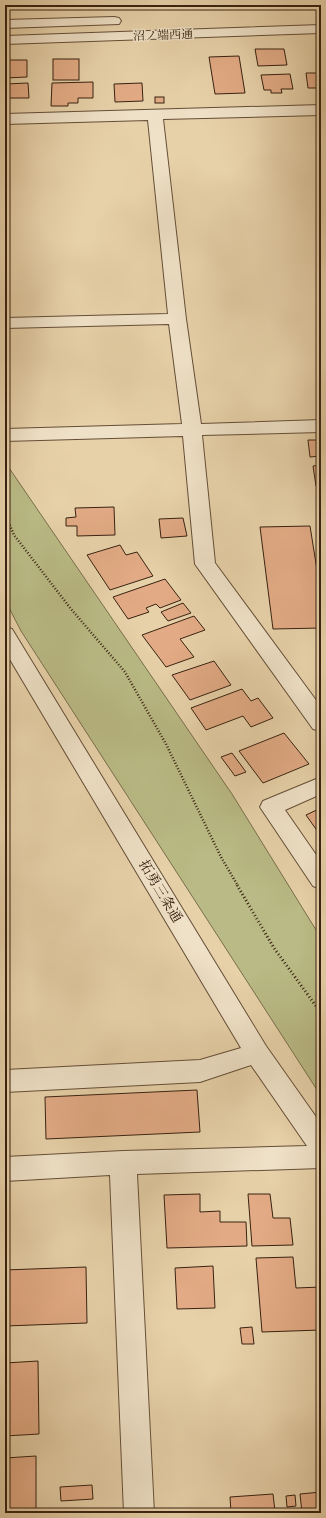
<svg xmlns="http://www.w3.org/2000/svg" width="326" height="1518" viewBox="0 0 326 1518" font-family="'IM FELL DW Pica','Noto Serif JP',serif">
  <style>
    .green { fill: #b9ba85; stroke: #786e4b }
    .building { fill: #e2ab85; stroke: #382211 }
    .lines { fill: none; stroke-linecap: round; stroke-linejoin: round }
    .minor-casing { stroke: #644e37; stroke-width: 2 }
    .path-far1 { stroke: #382211; stroke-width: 2.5; stroke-dasharray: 1 2; stroke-linecap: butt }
    .path { stroke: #382211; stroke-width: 3; stroke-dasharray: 1 2.5; stroke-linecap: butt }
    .minor { fill: #efe1c7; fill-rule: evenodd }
    .labels { text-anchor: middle; stroke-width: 3; stroke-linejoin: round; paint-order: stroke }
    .far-street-label { font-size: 12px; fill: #382211; stroke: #efe1c7 }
    .street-label { font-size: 14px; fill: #382211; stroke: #efe1c7 }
  </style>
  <rect width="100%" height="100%" fill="#e7d1a9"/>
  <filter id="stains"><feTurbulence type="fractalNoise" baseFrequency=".005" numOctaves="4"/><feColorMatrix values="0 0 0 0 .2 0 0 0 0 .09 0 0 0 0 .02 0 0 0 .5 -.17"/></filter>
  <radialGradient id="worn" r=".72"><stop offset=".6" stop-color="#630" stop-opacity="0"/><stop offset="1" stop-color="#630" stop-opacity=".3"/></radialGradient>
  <polygon class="green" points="5,462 232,794 321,938 321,1096 21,631 5,600"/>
  <g class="building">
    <polygon points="255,49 284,49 287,65 258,66"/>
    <polygon points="239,56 245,93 215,94 209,57"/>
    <rect x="53" y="59" width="26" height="21"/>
    <polygon points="5,60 27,60 27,77 5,78"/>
    <polygon points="306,73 321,73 321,89 321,88 308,88"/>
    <polygon points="290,74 293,89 281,89 282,93 271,93 271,90 264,90 261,75"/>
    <polygon points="93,82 93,98 78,98 78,103 68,103 68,106 51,106 52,83"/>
    <polygon points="28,83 29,98 5,98 5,84"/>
    <polygon points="142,83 143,101 115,102 114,84"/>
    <rect x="155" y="97" width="9" height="6"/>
    <polygon points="308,440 321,440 321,456 310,457"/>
    <polygon points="321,465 321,486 316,486 313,466"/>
    <polygon points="114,507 115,535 77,536 77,526 66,526 66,518 76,517 75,508"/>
    <polygon points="183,518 187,536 161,538 159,519"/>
    <polygon points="310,526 321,595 321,628 273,629 260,527"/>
    <polygon points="120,545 126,555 137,552 153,576 110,590 87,555"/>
    <polygon points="165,579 181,600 160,608 156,604 146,608 149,612 128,619 113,597"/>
    <polygon points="183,603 191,613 168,621 161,612"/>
    <polygon points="194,616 205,630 180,639 194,657 166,667 142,635"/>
    <polygon points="214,661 231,685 190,700 172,675"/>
    <polygon points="242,689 251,701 258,698 273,718 251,727 243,716 206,730 191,708"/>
    <polygon points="284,733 309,764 263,783 239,751"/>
    <polygon points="232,753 246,772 235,776 221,757"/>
    <polygon points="321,808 321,831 318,832 306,815"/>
    <polygon points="197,1090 200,1132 46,1139 45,1097"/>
    <polygon points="200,1194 200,1212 220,1211 220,1222 246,1222 247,1246 167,1248 164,1195"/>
    <polygon points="248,1194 270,1194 273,1218 290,1218 293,1245 252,1246"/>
    <polygon points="293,1257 296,1288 321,1287 321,1330 262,1332 256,1258"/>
    <polygon points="213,1266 215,1308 177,1309 175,1268"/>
    <polygon points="86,1267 87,1323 5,1326 5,1270"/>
    <polygon points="252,1327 254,1344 242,1344 240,1328"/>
    <polygon points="38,1361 39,1434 5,1436 5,1363"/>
    <polygon points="36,1456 36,1512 5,1513 5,1458"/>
    <polygon points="92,1485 93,1499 61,1501 60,1487"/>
    <polygon points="321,1492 321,1513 302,1513 300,1494"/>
    <polygon points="273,1494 275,1511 231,1513 230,1497"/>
    <polygon points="295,1495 296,1506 287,1507 286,1496"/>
  </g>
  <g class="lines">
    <defs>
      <g id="minor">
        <polygon points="114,17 119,18 121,21 119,24 5,28 5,20"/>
        <polygon points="321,25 321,33 5,44 5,36"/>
        <polygon points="321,105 321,115 163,119 186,319 201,424 321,420 321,432 202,435 215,563 321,707 321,731 313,729 195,564 183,436 5,441 5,429 182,424 169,324 5,328 5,318 168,314 148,120 5,124 5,114"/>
        <polygon points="5,627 12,629 266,1046 321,1124 321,1168 137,1174 154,1513 124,1513 110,1175 5,1181 5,1157 123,1151 307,1146 251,1065 200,1082 5,1092 5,1070 200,1060 241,1048 5,651"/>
        <polygon points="321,777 321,794 285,810 321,862 321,889 313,886 260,807 263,801"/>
      </g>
    </defs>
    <use href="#minor" class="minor-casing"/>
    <polyline class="path-far1" points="5,514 14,535 71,609 125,672 166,744 221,857 238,886"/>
    <polyline class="path" points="237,885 274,948 321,1013"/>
    <use href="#minor" class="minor"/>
  </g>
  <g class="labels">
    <g class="far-street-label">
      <text transform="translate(163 35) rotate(-2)" y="4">沼ノ端西通</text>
    </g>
    <g class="street-label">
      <text transform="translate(161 891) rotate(59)" y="5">拓勇三条通</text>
    </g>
  </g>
  <rect width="326" height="1518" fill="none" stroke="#e7d1a9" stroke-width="20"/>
  <rect x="6" y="6" width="314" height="1506" fill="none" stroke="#382211" stroke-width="2"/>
  <rect x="10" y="10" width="306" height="1498" fill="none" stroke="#382211"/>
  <rect width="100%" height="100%" filter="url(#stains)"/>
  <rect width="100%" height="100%" fill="url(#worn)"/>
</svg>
